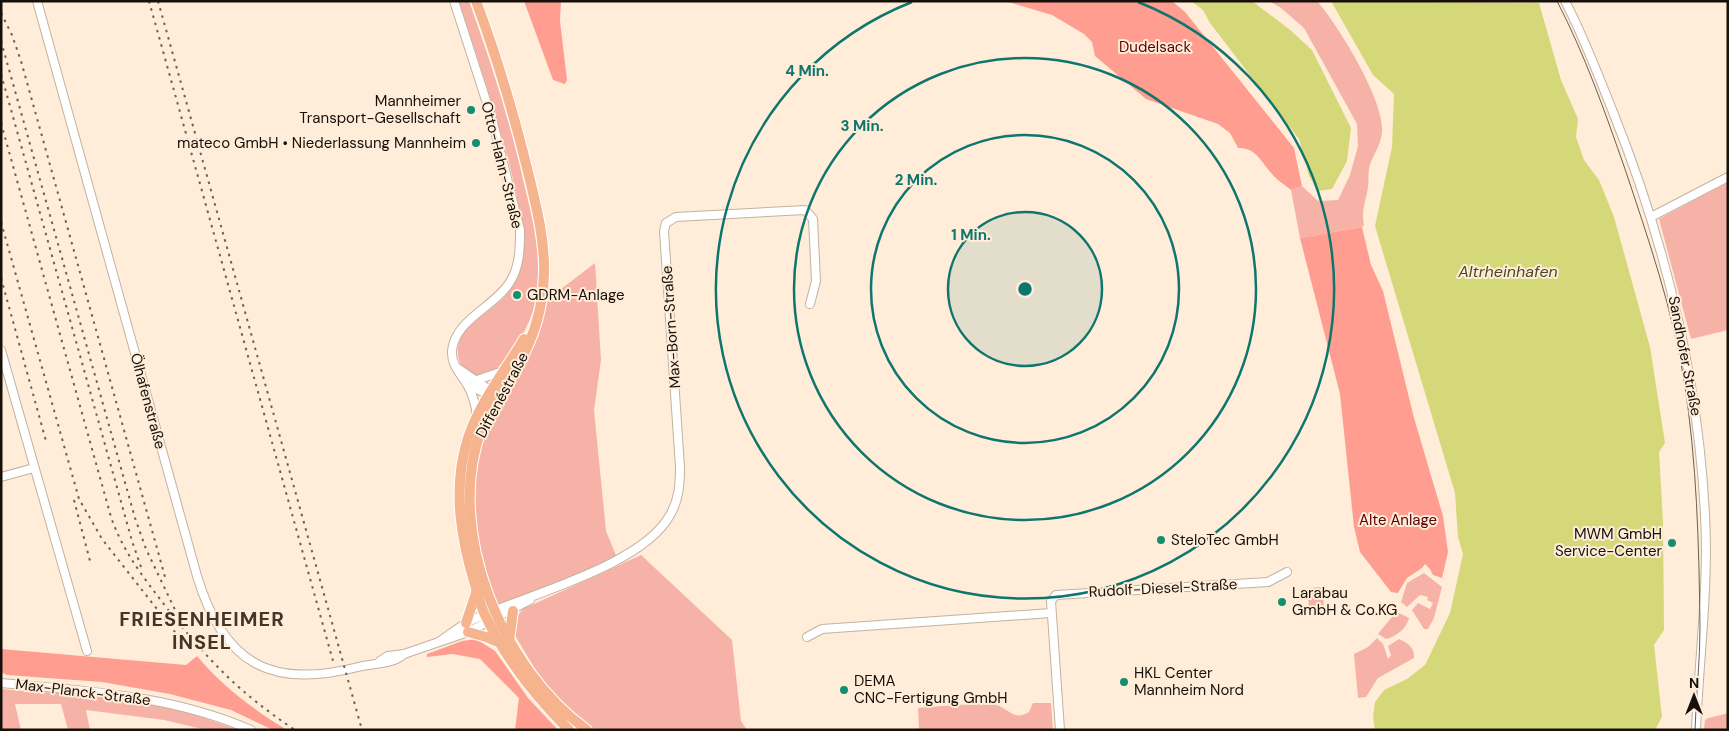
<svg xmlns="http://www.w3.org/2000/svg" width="1729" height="731" viewBox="0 0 1729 731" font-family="'DM Sans',sans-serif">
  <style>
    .green { fill: #f7b2a8 }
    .forest { fill: #ff9d90 }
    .water { fill: #d5d878 }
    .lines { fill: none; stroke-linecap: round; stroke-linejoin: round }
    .minor-casing { stroke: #c3b2a0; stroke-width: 10 }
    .major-casing { stroke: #fff; stroke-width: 12 }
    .minor { stroke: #fff; stroke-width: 8 }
    .major { stroke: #f5b48e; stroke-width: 10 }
    .tram { stroke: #6a6054; stroke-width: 1 }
    .rail { stroke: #6a6054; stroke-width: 2; stroke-dasharray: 2.5 5; stroke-linecap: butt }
    .ring { fill: none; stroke: #0f766e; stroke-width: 2.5 }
    .poi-dot { fill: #148e72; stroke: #ffedd9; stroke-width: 2 }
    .labels { text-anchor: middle; stroke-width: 4; stroke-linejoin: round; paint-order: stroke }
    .park-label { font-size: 15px; fill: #5b0103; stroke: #ffedd9 }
    .poi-label { font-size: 15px; fill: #161009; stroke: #ffedd9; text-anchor: start }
    .street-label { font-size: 15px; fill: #161009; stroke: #ffedd9 }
    .water-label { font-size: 16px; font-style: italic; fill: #494a22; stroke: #ffedd9 }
    .district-label { font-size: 20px; font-weight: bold; letter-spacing: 1px; fill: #433626; stroke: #ffedd9 }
    .centre { fill: #0f766e; stroke: #ffedd9; stroke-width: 2.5 }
    .ring-label { font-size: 15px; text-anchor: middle; font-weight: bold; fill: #0f766e; stroke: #ffedd9; stroke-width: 4; stroke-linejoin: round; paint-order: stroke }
  </style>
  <rect width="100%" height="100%" fill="#ffedd9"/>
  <g class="green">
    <path d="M459,1H469C491,63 511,124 525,188C532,216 539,245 538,274C538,285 536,297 534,307C529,328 499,386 471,374C464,370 458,363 458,354C455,327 491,313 506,295C512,288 517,279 520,270C538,224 475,54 459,1Z"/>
    <path d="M1269,1H1317C1338,25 1385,101 1382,132C1381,146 1372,156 1369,168C1368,174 1369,181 1368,187C1366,201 1361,210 1364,225L1362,227L1300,238L1291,190L1302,186L1318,201L1338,200L1350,175L1358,146L1357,124L1304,28L1281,8Z"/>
    <polygon points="1728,182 1728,330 1691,339 1659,219"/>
    <polygon points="595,263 601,360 594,410 606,531 618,560 494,611 474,525 477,460 485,429 538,337 548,299"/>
    <polygon points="641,555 732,640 741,721 747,730 592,730 546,687 514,634 517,616 523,609"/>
    <polygon points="1424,573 1442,587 1434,618 1428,629 1424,629 1412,610 1418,603 1430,609 1433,603 1427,600 1428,597 1420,595 1407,607 1401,602 1407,583"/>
    <polygon points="1323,587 1324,612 1309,613 1308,588"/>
    <path d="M1399,613L1409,618C1407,628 1396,637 1386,639L1378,634L1391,618Z"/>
    <path d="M1377,638L1383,644L1388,659L1391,655L1388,646L1399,639C1407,643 1415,647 1414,658L1378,678L1366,697L1358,698L1354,654L1368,647Z"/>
    <path d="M1,689C53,694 106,693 158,705C185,711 211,720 238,730H206L164,720L86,710L90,730H68L61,704H15L21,730H1Z"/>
    <path d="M1033,703H1051L1053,730H919L918,708C932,707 987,702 997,705C1010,710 1014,721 1029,712Z"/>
    <polygon points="1728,713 1728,730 1704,730 1705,719"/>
  </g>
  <g class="forest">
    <polygon points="524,1 561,1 560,21 567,80 565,84 553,80"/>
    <path d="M1005,1H1172L1185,12L1294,148L1302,186L1291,190C1285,185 1277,180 1272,174C1261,162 1256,147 1238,148L1230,133L1218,124L1146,99L1095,56L1092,42L1084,34L1052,15Z"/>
    <polygon points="1362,227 1371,265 1383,291 1414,418 1443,516 1448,552 1442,578 1433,575 1430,569 1425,564 1422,568 1407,578 1398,593 1391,592 1360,552 1354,527 1340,394 1300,238"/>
    <polygon points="476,639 495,651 528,698 558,730 515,730 519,698 480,659 453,654 427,657 427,654 462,641"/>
    <path d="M1,649L186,665L197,656C223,687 253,709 287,730H273L231,710L170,694L102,682L7,675L1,672Z"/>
  </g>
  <g class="water">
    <polygon points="1191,1 1252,1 1289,29 1312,50 1351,128 1347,161 1332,189 1318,191 1309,176 1299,139 1210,23 1203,10"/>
    <polygon points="1331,1 1539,3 1561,80 1578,119 1576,137 1584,160 1599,180 1614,217 1650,347 1665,443 1659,452 1663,522 1664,630 1654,645 1662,717 1655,730 1375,730 1373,717 1375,702 1384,690 1407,679 1425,665 1450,613 1463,554 1458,537 1455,493 1375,226 1392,147 1394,94 1373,75"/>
  </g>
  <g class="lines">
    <defs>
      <g id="minor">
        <path d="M37,1L197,576C223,662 269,690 358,667C373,663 392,665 404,654"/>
        <path d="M454,1L492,119L520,230C520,248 520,266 510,282C495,307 455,319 452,351C451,366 463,376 469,388C474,398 476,406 477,417"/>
        <path d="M1565,1C1584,37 1598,75 1613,112C1665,242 1698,375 1705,515C1709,586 1699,658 1696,730"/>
        <polyline points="1651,217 1728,177"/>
        <polyline points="1,350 87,651"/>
        <polyline points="456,367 494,393"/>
        <polyline points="477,380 503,371"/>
        <polyline points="468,385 493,397"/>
        <polyline points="1,477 34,468"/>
        <polyline points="807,637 822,629 1051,613"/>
        <path d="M440,641C453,632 464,623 479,617C530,594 643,565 670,515C679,500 680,484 680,467L664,231L666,223L676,217L805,210L813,219L816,281L810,304"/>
        <polyline points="380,661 388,656 404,654 468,632 530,600"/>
        <path d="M1,683C86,691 171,695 251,730"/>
        <polyline points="1060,730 1051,601 1056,595 1268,582 1287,572"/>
      </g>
      <g id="major">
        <path d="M476,1C497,57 514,115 528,172C536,205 545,240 544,274C543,304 535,335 520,361C508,385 490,405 481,430C444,531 502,669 587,730"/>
        <path d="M524,339C505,371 480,402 468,438C452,488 461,540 476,588C479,598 481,608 486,617C506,660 536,697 569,730"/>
        <polyline points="466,623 477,590"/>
        <polyline points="468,632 486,637 500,643"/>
        <polyline points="509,640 513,611"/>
      </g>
    </defs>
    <use href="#minor" class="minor-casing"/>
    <use href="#major" class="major-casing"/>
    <use href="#minor" class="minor"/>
    <use href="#major" class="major"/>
    <path class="tram" d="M1557,1C1585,55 1605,112 1625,169C1648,238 1672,307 1684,380C1697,462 1699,545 1700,628C1700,662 1696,696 1695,730"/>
    <g class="rail">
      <polyline points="149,1 333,661"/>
      <polyline points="158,1 362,730"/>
      <polyline points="1,13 12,35 21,61 165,577"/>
      <polyline points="1,41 135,518 146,549 177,614"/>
      <polyline points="1,74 132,541 141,567"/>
      <path d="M1,123L111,517C123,552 144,578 166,607C208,660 238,692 295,730"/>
      <polyline points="1,222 79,499 102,539 175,632"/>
      <polyline points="1,278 46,441"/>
      <polyline points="74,500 90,561"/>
    </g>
  </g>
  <circle cx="1025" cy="289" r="77" fill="#0f766e" fill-opacity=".12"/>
  <g class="ring">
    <circle cx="1025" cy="289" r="77"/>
    <circle cx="1025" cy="289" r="154"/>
    <circle cx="1025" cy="289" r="231"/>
    <path d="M1138 2A309 309 0 1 1 912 2"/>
  </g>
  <g class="poi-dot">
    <circle cx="471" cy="110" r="5"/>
    <circle cx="476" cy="143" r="5"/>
    <circle cx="517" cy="295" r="5"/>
    <circle cx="1161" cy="540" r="5"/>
    <circle cx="1672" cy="543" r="5"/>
    <circle cx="1282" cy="602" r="5"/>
    <circle cx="1124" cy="682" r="5"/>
    <circle cx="844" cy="690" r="5"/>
  </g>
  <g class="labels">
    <g class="park-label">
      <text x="1155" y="52">Dudelsack</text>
      <text x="1398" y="525">Alte Anlage</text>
    </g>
    <g class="poi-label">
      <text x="461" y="106" text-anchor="end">Mannheimer<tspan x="461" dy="17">Transport-Gesellschaft</tspan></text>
      <text x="466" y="148" text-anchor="end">mateco GmbH • Niederlassung Mannheim</text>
      <text x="527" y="300">GDRM-Anlage</text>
      <text x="1662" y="539" text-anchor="end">MWM GmbH<tspan x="1662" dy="17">Service-Center</tspan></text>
      <text x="1171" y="545">SteloTec GmbH</text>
      <text x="1292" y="598">Larabau<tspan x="1292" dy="17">GmbH &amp; Co.KG</tspan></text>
      <text x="1134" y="678">HKL Center<tspan x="1134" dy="17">Mannheim Nord</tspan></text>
      <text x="854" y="686">DEMA<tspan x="854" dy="17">CNC-Fertigung GmbH</tspan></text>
    </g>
    <g class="street-label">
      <text transform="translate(502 165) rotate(76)" y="5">Otto-Hahn-Straße</text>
      <text transform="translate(671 327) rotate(-94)" y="5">Max-Born-Straße</text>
      <text transform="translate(1685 356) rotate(79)" y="5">Sandhofer Straße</text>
      <text transform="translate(502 395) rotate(-62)" y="5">Diffenéstraße</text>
      <text transform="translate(148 401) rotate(75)" y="5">Ölhafenstraße</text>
      <text transform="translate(1163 588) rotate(-3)" y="5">Rudolf-Diesel-Straße</text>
      <text transform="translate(83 692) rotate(7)" y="5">Max-Planck-Straße</text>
    </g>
    <g class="water-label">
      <text x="1508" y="277">Altrheinhafen</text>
    </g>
    <g class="district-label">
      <text x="202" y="626">FRIESENHEIMER<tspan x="202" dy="23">INSEL</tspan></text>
    </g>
  </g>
  <circle cx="1025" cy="289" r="8" class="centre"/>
  <g class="ring-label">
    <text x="807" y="76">4 Min.</text>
    <text x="862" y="131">3 Min.</text>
    <text x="916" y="185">2 Min.</text>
    <text x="971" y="240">1 Min.</text>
  </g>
  <rect width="1729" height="731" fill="none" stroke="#161009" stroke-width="5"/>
  <g transform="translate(1694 696)" stroke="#ffedd9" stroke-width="4" paint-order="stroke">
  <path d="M0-4L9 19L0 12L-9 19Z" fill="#161009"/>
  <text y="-8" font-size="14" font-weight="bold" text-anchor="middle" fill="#161009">N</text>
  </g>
</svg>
